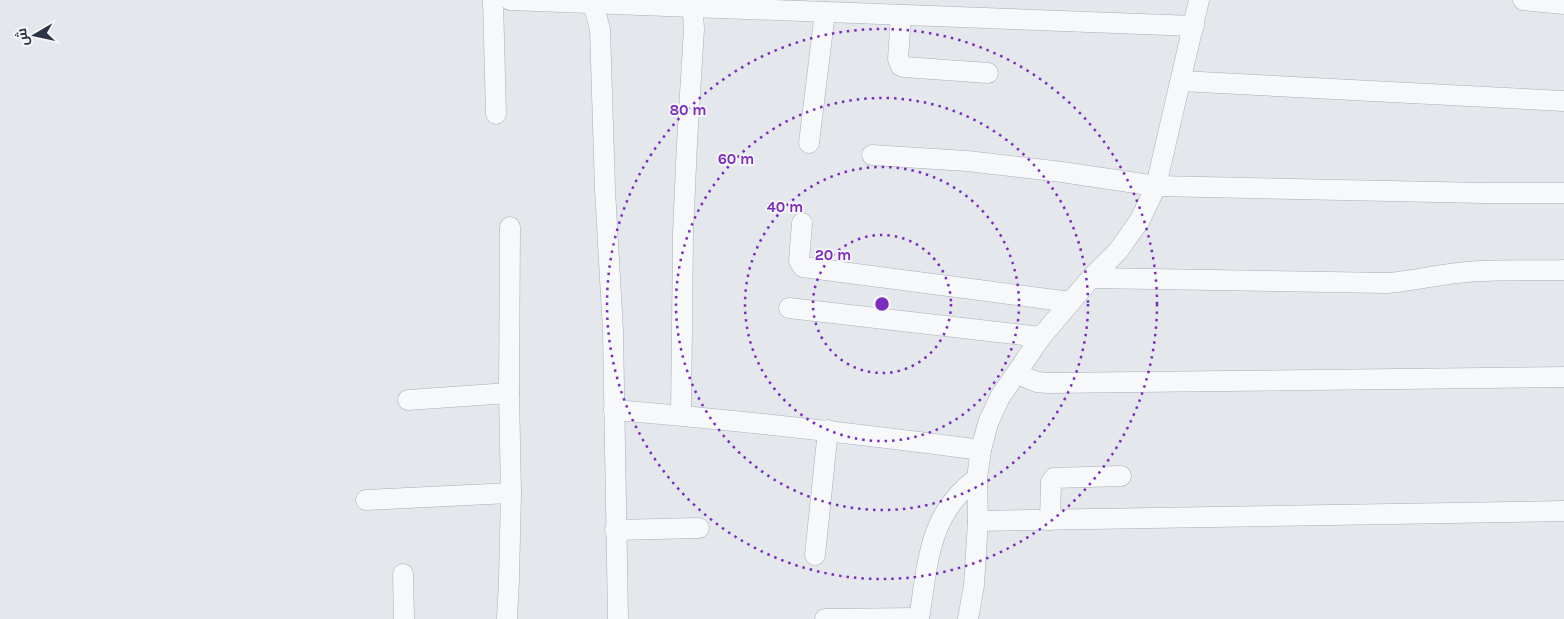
<svg xmlns="http://www.w3.org/2000/svg" width="1564" height="619" viewBox="0 0 1564 619" font-family="Karla,Cairo,sans-serif">
  <style>
    .lines { fill: none; stroke-linecap: round; stroke-linejoin: round }
    .minor-casing { stroke: #a9aeb7; stroke-width: 21 }
    .minor { stroke: #f7f8fa; stroke-width: 20 }
    .ring { fill: none; stroke: #7b2cbf; stroke-width: 2.5; stroke-dasharray: 2.5 5 }
    .centre { fill: #7b2cbf; stroke: #f4f6f9; stroke-width: 2.5 }
    .ring-label { font-size: 15px; text-anchor: middle; font-weight: bold; fill: #7b2cbf; stroke: #f4f6f9; stroke-width: 4; stroke-linejoin: round; paint-order: stroke }
  </style>
  <rect width="100%" height="100%" fill="#e4e7ec"/>
  <g class="lines">
    <defs>
      <g id="minor">
        <polyline points="493,0 496,114"/>
        <polyline points="510,0 1194,26"/>
        <polyline points="592,0 600,29 605,190 613,331 618,619"/>
        <polyline points="1523,0 1564,4"/>
        <polyline points="901,15 898,59 901,66 904,67 988,73"/>
        <polyline points="1181,81 1564,101"/>
        <polyline points="809,143 825,12"/>
        <polyline points="872,155 967,161 1062,172 1156,186 1484,193 1564,193"/>
        <polyline points="802,223 799,261 803,267 1070,302"/>
        <path d="M1091,278L1387,283C1414,281 1440,274 1467,272C1499,269 1532,271 1564,270"/>
        <polyline points="789,308 1041,337"/>
        <polyline points="1017,374 1037,382 1048,383 1564,377"/>
        <polyline points="408,400 509,393"/>
        <path d="M614,410C737,420 859,434 981,450"/>
        <polyline points="681,415 683,234 687,143 694,29 692,0"/>
        <polyline points="366,500 511,493"/>
        <polyline points="1050,520 1051,482 1054,478 1121,476"/>
        <polyline points="978,521 1564,511"/>
        <polyline points="615,530 699,528"/>
        <polyline points="815,555 828,430"/>
        <polyline points="403,574 404,619"/>
        <polyline points="507,619 509,580 511,493 509,393 510,227"/>
        <polyline points="825,619 919,618"/>
        <path d="M919,619C928,563 928,514 977,478"/>
        <polyline points="968,619 974,585 978,521 977,478 981,450 988,423 1000,397 1041,337 1091,278 1118,251 1140,220 1156,186 1199,0"/>
      </g>
    </defs>
    <use href="#minor" class="minor-casing"/>
    <use href="#minor" class="minor"/>
  </g>
  <g class="ring">
    <circle cx="882" cy="304" r="69"/>
    <circle cx="882" cy="304" r="137"/>
    <circle cx="882" cy="304" r="206"/>
    <circle cx="882" cy="304" r="275"/>
  </g>
  <circle cx="882" cy="304" r="8" class="centre"/>
  <g class="ring-label">
    <text x="688" y="115">80 m</text>
    <text x="736" y="164">60 m</text>
    <text x="785" y="212">40 m</text>
    <text x="833" y="260">20 m</text>
  </g>
  <g transform="translate(35 35) rotate(261)" stroke="#f4f6f9" stroke-width="4" paint-order="stroke">
  <path d="M0-4L9 19L0 12L-9 19Z" fill="#2b3445"/>
  <text y="-8" font-size="14" font-weight="bold" text-anchor="middle" fill="#2b3445">ش</text>
  </g>
</svg>
